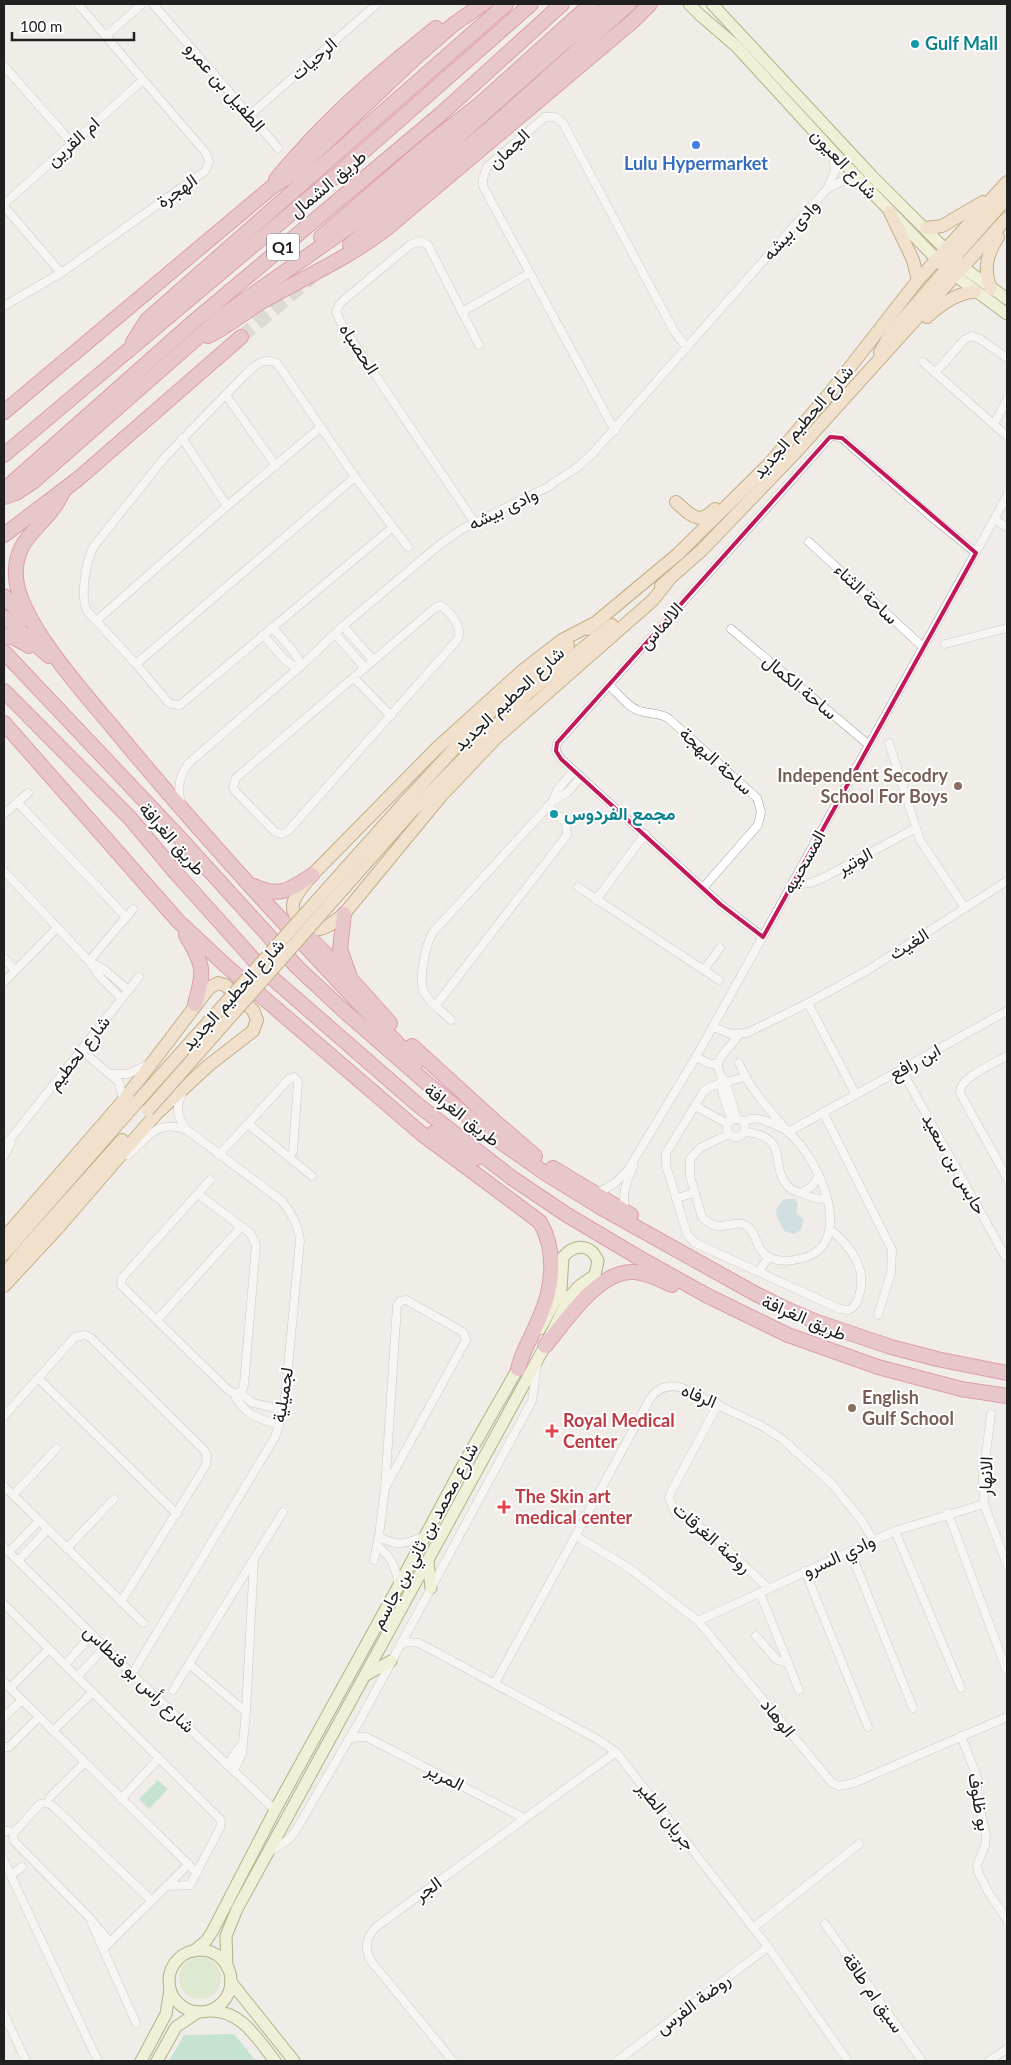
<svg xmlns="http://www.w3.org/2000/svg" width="1011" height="2065" viewBox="0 0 1011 2065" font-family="Lato,Vazirmatn,sans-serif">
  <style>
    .grass { fill: #cbe3b5 }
    .pitch { fill: #90d4bb }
    .water { fill: #aeced8 }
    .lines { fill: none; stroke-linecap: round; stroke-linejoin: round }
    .highway-tunnel { stroke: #c6c4c0; stroke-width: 14; stroke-dasharray: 14 7; stroke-linecap: butt }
    .street-casing { stroke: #a1a1a1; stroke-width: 9 }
    .secondary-casing { stroke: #626c13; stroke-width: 13 }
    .primary-casing { stroke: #8a6313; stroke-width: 14 }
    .highway-casing { stroke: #c63d6b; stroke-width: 16 }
    .street { stroke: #fff; stroke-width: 8 }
    .secondary { stroke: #f0f2c4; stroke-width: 11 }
    .primary { stroke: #f1d3ac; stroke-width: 12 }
    .highway { stroke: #dd9aa6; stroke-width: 14 }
    .primary-bridge-casing { stroke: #8a6313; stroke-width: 14; stroke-linecap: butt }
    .primary-bridge { stroke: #f1d3ac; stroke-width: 12 }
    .marked { fill: none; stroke: #c2185b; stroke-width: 4; stroke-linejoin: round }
    .culture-dot { fill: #0f9aa8; stroke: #fff; stroke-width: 2 }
    .shop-dot { fill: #3f7fe0; stroke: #fff; stroke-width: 2 }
    .education-dot { fill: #8d6e63; stroke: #fff; stroke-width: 2 }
    .health-dot { fill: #e0444e; stroke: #fff; stroke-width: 2 }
    .labels { text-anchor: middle; stroke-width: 4; stroke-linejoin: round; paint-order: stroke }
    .shield { fill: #fff; stroke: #636363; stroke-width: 1 }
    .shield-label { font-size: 16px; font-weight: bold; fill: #202020 }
    .culture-label { font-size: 18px; font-weight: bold; fill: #0d838f; stroke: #fff; text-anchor: start }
    .street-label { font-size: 18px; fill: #202020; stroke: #fff }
    .shop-label { font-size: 18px; font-weight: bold; fill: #366cbe; stroke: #fff }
    .education-label { font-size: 18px; font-weight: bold; fill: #785e54; stroke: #fff; text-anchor: end }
    .health-label { font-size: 18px; font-weight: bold; fill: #be3a42; stroke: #fff; text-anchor: start }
  </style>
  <rect width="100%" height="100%" fill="#f0ede8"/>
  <circle class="grass" cx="200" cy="1978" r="21"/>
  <g class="pitch">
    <polygon points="158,1780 168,1789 149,1809 139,1799"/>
    <polygon points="234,2034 256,2061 169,2061 184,2035"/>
  </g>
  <polygon class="water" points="787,1199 795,1199 798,1204 796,1213 804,1219 801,1230 794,1234 784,1231 777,1217 776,1209 783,1200"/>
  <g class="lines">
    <polyline class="highway-tunnel" points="241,337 311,278"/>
    <defs>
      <g id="street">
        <polyline points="153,4 278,148"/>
        <polyline points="106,36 142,4"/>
        <polyline points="4,66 72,143"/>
        <polyline points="250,115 377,4"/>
        <polyline points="829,188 842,181 859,180"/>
        <polyline points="4,204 143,80"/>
        <polyline points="4,206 61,273"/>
        <polyline points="4,306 61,273 205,171 209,162 206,153 78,4"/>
        <polyline points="462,312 530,273"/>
        <polyline points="923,362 1007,436"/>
        <polyline points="935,373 964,340 972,336 980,339 1007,358"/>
        <polyline points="226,395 276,466"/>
        <polyline points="994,424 1007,400"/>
        <polyline points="615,431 483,186 483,179 487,167 545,117 555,117 563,123 674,331 687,348"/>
        <polyline points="182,438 227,506"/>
        <polyline points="995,520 1007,527"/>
        <polyline points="475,523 343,327 336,312 339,305 345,299 410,245 419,241 428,245 479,345"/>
        <path d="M393,527L180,705L171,704L168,702L136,664L88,612C79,598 86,560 94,546L165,457L245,375C255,366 263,356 277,363L355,477L408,547"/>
        <polyline points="809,542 923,647"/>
        <path d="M441,606C451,612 463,629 458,639L288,831L282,834L275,832L235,791L233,787L236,778L436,607Z"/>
        <polyline points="96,621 227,506 321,427"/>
        <polyline points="343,626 373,660"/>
        <polyline points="272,627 293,651 302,665"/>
        <polyline points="731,629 869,745"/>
        <polyline points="335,634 365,668"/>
        <polyline points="263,635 284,659 297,669"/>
        <polyline points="945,644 1007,628"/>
        <polyline points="136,664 355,477"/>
        <polyline points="354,678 391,716"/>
        <path d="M609,685C618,693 628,708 640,711C650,714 659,713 668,718L757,798L761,812L758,825L703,888"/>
        <polyline points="889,743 920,840 965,908"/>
        <polyline points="553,801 568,792 581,777"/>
        <polyline points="17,802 126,917"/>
        <path d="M181,804C177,788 179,774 190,762L302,665L343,626L438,546L462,529L546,488L579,466L593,453L827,189L835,171L833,154"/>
        <polyline points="4,814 28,793"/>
        <polyline points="4,871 89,961 101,978 121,998"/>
        <polyline points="791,885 810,883 823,878 916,828"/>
        <polyline points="578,887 719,980"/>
        <polyline points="596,900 645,834"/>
        <polyline points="763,937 720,904 561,759 556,751 557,743 830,437 834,436 842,438 934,519 976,553"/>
        <polyline points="4,958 15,970"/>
        <polyline points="89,961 133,909"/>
        <polyline points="89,961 105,970 128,990"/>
        <polyline points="704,970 720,948"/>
        <polyline points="4,982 57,928"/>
        <polyline points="808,1003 856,1095"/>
        <polyline points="436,1005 567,835 566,823 548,806"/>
        <path d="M451,1020C443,1012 429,1003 424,992C418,979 426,942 434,931L553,801L557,790L574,771"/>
        <polyline points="713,1027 731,1034 747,1033 808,1003 868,970 1007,881"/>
        <polyline points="81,1050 119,1082 123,1100"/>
        <path d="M1007,1056C995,1063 959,1077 960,1093L1007,1178"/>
        <polyline points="696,1057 708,1063 718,1065"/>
        <path d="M739,1063C750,1090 770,1110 788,1132L1007,1011"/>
        <polyline points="901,1069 1005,1256 1007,1257"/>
        <polyline points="111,1074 128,1074 147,1065"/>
        <path d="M745,1077L712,1086L704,1091L666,1153V1165L687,1234L695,1243L840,1309L848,1310C855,1307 857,1303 859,1296C868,1268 850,1246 830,1229"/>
        <polyline points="721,1080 720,1084 731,1121"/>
        <polyline points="695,1106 728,1124"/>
        <polyline points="823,1112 892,1250 891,1273 878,1315"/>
        <circle cx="736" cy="1128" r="9"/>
        <path d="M737,1119L726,1082C706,1060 729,1052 739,1034"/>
        <polyline points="248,1124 312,1176"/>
        <path d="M745,1132C793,1137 767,1168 790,1188C794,1192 799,1192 804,1194C812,1198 818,1200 827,1198"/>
        <path d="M729,1134L700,1148L690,1159V1176L702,1217C721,1237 734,1216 748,1227C758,1235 755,1250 769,1257C780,1263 792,1261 803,1258C858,1243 817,1156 789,1133C784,1128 775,1125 768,1122C759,1118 752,1117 743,1122"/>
        <polyline points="4,1147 139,977"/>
        <path d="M128,1155C149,1136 157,1119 187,1130"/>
        <polyline points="219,1155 289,1079 294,1077 298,1081 293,1151 290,1158"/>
        <polyline points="4,1156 11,1143"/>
        <polyline points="598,1193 615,1183 628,1170 696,1057 1007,496"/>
        <polyline points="802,1193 812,1186 819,1176"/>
        <polyline points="198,1194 250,1233 256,1245 244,1385 242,1391 237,1394 229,1391 121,1285 122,1278 210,1180"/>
        <polyline points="676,1198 695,1193"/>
        <path d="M625,1211C622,1193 626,1183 633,1167"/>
        <polyline points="759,1272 768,1257"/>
        <polyline points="157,1320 241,1227"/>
        <polyline points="38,1378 177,1514"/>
        <polyline points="240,1393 253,1403 284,1410"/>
        <path d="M234,1394C244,1414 258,1419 279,1425"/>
        <polyline points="718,1404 671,1492 669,1498 674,1510 713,1536 769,1589"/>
        <polyline points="991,1414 983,1477 984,1504 1007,1565"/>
        <polyline points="4,1416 75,1337 85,1335 91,1338 205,1451 207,1456 206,1465 121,1602"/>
        <polyline points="4,1486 143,1623"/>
        <polyline points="13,1495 57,1448"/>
        <polyline points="948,1513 1006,1669"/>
        <polyline points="895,1531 961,1688"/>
        <path d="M379,1536C395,1547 407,1544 424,1536"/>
        <polyline points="576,1536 629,1568 698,1621 832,1783 839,1786 854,1783 1007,1717"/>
        <path d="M377,1546C391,1555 396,1569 399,1585"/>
        <polyline points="4,1547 132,1674 275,1810"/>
        <polyline points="67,1548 114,1499"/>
        <polyline points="850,1551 913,1708"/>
        <polyline points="9,1552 39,1521"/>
        <polyline points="374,1560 379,1536 385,1488 397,1306 400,1301 406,1300 463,1332 466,1340 385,1488"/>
        <polyline points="18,1561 48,1529"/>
        <polyline points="805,1571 868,1727"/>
        <polyline points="760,1593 799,1690"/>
        <polyline points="4,1604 221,1820 220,1828 190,1885 167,1886"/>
        <polyline points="698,1621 895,1531 984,1504"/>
        <polyline points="756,1636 777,1660 788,1663"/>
        <polyline points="399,1646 407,1642 419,1643 597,1739 616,1752 768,1947 848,2061"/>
        <polyline points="189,1664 246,1712"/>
        <polyline points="65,1665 92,1634"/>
        <path d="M132,1674L275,1437L284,1410L300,1240C298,1224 292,1213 282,1201L187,1130C177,1117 175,1109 182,1094"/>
        <polyline points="77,1677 105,1647"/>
        <polyline points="4,1682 197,1873"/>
        <path d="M495,1683L650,1399C658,1387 669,1384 682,1388L762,1426L782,1439L832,1484L862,1521L873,1540"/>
        <polyline points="10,1688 49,1649"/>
        <polyline points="173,1690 283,1512"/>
        <polyline points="4,1717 22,1700"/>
        <polyline points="53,1731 92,1693"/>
        <polyline points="961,1736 977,1777 978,1801 986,1835 985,1846 977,1865 978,1872 989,1893 1007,1920"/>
        <polyline points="348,1740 357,1737 366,1737 524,1818"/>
        <polyline points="4,1747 9,1747 39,1717"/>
        <polyline points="228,1764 243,1742"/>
        <polyline points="234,1770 242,1754 246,1712 254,1558"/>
        <polyline points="50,1797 84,1763"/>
        <polyline points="121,1799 159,1758"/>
        <polyline points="4,1831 10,1831 14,1833"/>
        <polyline points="269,1852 288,1840 295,1832 360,1720 532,1401 537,1364"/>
        <polyline points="4,1861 98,2061"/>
        <polyline points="11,1875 22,1867"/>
        <polyline points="92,1924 136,2023"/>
        <polyline points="825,1924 922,2061"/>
        <polyline points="753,1928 859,1844"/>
        <polyline points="110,1942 88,1916 14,1841 13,1834 40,1804 47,1803 53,1806 152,1901"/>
        <polyline points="103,1949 189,1864"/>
        <polyline points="4,2014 26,2061"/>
        <path d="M453,2061L371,1961C364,1949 366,1937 376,1927L616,1752"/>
        <polyline points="617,2061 768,1947"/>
        <polyline points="989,2061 1007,2049"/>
      </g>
      <g id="secondary">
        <polyline points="689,4 700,15 736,46 833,152 945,268 1007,314"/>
        <polyline points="712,4 872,176 964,268 1007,299"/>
        <polyline points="428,1561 431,1588"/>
        <polyline points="366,1675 391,1661"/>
        <circle cx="200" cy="1981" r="31"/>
        <polyline points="194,1951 206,1941 212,1932 275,1810 399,1585 464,1463 521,1363"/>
        <path d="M227,1967L226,1936L237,1909L545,1346L570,1296L579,1286L595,1275L598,1261C591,1244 575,1243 563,1257L561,1290L540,1329"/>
        <polyline points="231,1982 294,2061"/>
        <path d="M209,2011C241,2009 258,2040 275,2061"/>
        <polyline points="141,2061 166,2014 170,1989"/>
        <polyline points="157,2061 176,2027 198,2012"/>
      </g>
      <g id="primary">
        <polyline points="890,212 913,260 918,280"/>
        <polyline points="926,228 942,226 983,202"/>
        <polyline points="952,271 954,258 1007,198"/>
        <path d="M991,289C983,269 987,254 998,237"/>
        <path d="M927,317C939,306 958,292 975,292"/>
        <polyline points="880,352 891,333 944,272 947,262 946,249"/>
        <path d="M676,502C691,515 698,526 715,509"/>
        <polyline points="661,586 702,550 795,453 1007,218"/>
        <path d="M593,624L562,640L522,671L437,748L312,875C306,883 294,895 293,905C292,918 308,931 320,929C329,927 337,920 344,914L441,796L496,738L653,600L668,581"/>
        <polyline points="588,629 678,554 769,464 829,394 918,280 1007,182"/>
        <polyline points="403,804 480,721 568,645"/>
        <polyline points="413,810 529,692 612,625"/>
        <polyline points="4,1238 123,1101 209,988 218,983 225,985 253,1010 257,1020 253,1031 209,1065 157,1113 57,1229 4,1286"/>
        <polyline points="4,1254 138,1101"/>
        <polyline points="4,1275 22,1252 122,1140"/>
      </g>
      <g id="highway">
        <path d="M276,180C286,166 298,155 309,142C348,100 391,64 436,28"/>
        <polyline points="321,237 430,143 480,104 591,4"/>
        <polyline points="350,245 493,126 629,4"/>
        <path d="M208,336C228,327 244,312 263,301C305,277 348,258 386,229L633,21L650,4"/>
        <polyline points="133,342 147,320 506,4"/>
        <polyline points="4,412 272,187 294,173 416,57 454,24 483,4"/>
        <polyline points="4,455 339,173 531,4"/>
        <polyline points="4,490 191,324 441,114 562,4"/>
        <path d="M64,490C60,497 57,504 52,510C34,533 14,543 16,577C18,619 82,691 110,724C207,842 311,953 416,1063"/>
        <polyline points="4,497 16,493 34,481 222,316 356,222 418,172 561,45 612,4"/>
        <polyline points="4,535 78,479 241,337"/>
        <polyline points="4,596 26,619"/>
        <polyline points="4,617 49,656"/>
        <polyline points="4,636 15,638 29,646"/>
        <polyline points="4,652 178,836 297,967 342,1009 429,1085 488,1133 545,1173 600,1207 754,1293 784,1308 817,1322 891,1347 937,1359 1007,1373"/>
        <polyline points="4,691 130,818 176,873 263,970 418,1105 512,1178 567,1215 636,1256 706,1295 788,1335 878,1367 961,1389 1007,1396"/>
        <path d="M4,723L178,921L224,964L422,1134L540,1222C557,1251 553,1289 539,1319C532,1337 522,1351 518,1369"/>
        <path d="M254,886C279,898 290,890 312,875"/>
        <polyline points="344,914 340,949 349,974"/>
        <path d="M186,935C204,966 205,970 195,1004"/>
        <polyline points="307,935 356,985 390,1023"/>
        <polyline points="412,1046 492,1119 535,1156"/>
        <polyline points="433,1133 477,1158"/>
        <polyline points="553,1168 631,1215"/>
        <path d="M545,1346C566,1321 599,1269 635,1272C648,1273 661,1280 672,1285"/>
      </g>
    </defs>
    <use href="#street" class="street-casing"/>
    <use href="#secondary" class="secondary-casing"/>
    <use href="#primary" class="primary-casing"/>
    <use href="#highway" class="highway-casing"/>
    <use href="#street" class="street"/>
    <use href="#secondary" class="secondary"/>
    <use href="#primary" class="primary"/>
    <use href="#highway" class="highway"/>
    <defs>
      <g id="primary-bridge">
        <polyline points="138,1101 403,804"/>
        <polyline points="148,1110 413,810"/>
      </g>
    </defs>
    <use href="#primary-bridge" class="primary-bridge-casing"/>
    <use href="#primary-bridge" class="primary-bridge"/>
  </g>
  <path d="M0 0H1011V2065H0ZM830,437L842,438L976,553L763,937L720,904L561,759L556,751L557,743Z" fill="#f0ede8" fill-opacity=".55" fill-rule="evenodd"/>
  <path class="marked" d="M830,437L842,438L976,553L763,937L720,904L561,759L556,751L557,743Z"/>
  <g class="culture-dot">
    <circle cx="915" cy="44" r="5"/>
    <circle cx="554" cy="814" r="5"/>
  </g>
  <circle class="shop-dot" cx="696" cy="145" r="5"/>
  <g class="education-dot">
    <circle cx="958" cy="786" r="5"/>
    <circle cx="852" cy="1408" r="5"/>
  </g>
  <g class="health-dot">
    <path d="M549.5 1423.5h5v5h5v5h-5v5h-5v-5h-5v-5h5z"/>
    <path d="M501.5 1499.5h5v5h5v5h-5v5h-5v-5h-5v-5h5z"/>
  </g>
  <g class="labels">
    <rect class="shield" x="267" y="233.5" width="32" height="27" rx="4"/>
    <g class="shield-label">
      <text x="283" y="253">Q1</text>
    </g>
    <g class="culture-label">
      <text x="925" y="50">Gulf Mall</text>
      <text x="564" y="820">مجمع الفردوس</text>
    </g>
    <g class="street-label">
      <text transform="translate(314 59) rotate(-41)" y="6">الرحيات</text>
      <text transform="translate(225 87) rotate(49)" y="6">الطفيل بن عمرو</text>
      <text transform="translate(73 142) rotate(-42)" y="6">ام القرين</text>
      <text transform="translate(509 149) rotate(-43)" y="6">الجمان</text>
      <text transform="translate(844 164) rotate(47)" y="6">شارع العيون</text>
      <text transform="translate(328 184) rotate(-40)" y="6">طريق الشمال</text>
      <text transform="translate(177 191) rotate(-35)" y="6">الهجرة</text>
      <text transform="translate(791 230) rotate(-48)" y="6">وادى بيشه</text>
      <text transform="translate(359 349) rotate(57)" y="6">الحصباه</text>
      <text transform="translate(803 422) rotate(-49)" y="6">شارع الحطيم الجديد</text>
      <text transform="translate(503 509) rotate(-26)" y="6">وادى بيشه</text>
      <text transform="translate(866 594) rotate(43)" y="6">ساحة الثناء</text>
      <text transform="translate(661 626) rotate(-48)" y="6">الالماس</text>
      <text transform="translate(800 687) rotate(40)" y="6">ساحة الكمال</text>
      <text transform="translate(509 699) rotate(-43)" y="6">شارع الحطيم الجديد</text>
      <text transform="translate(716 761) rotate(42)" y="6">ساحة البهجة</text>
      <text transform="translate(172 839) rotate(49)" y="6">طريق الغرافة</text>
      <text transform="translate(855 861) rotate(-28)" y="6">الوتير</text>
      <text transform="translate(804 862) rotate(-61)" y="6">المسحبيه</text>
      <text transform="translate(909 944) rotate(-32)" y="6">الغيث</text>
      <text transform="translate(233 995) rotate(-48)" y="6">شارع الحطيم الجديد</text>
      <text transform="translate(79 1053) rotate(-52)" y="6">شارع لحطيم</text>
      <text transform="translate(915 1062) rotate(-29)" y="6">ابن رافع</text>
      <text transform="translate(462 1115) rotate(38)" y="6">طريق الغرافة</text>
      <text transform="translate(954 1164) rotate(61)" y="6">حابس بن سعيد</text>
      <text transform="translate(804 1318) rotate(23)" y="6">طريق الغرافة</text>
      <text transform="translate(283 1395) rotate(-81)" y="6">لجميلية</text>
      <text transform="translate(699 1396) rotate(23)" y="6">الرفاه</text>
      <text transform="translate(986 1476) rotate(-88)" y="6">الانهار</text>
      <text transform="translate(425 1536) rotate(-62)" y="6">شارع محمد بن ثاني بن جاسم</text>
      <text transform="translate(712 1538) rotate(41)" y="6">روضة الغرقات</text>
      <text transform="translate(839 1556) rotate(-25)" y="6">وادي السرو</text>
      <text transform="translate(139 1679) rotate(44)" y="6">شارع رأس بو فنطاس</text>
      <text transform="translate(778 1718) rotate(51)" y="6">الوهاد</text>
      <text transform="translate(445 1777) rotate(27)" y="6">المرير</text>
      <text transform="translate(979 1802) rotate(80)" y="6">بو ظلوف</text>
      <text transform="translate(666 1816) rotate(52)" y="6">جريان الطير</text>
      <text transform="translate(428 1889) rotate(-36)" y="6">الجر</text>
      <text transform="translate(873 1993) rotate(55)" y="6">سيق ام طاقة</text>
      <text transform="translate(693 2004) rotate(-37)" y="6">روضة الفرس</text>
    </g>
    <g class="shop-label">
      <text x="696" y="170">Lulu Hypermarket</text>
    </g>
    <g class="education-label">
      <text x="948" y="782">Independent Secodry<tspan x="948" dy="21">School For Boys</tspan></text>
      <text x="862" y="1404" text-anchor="start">English<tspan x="862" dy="21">Gulf School</tspan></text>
    </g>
    <g class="health-label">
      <text x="563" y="1427">Royal Medical<tspan x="563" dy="21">Center</tspan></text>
      <text x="515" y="1503">The Skin art<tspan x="515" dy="21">medical center</tspan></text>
    </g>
  </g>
  <rect width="1011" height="2065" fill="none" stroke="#202020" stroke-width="10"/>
  <path d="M12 32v8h122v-8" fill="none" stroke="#202020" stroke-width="2.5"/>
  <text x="20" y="32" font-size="15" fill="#202020" stroke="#ffffff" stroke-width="4" paint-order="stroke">100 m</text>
</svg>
